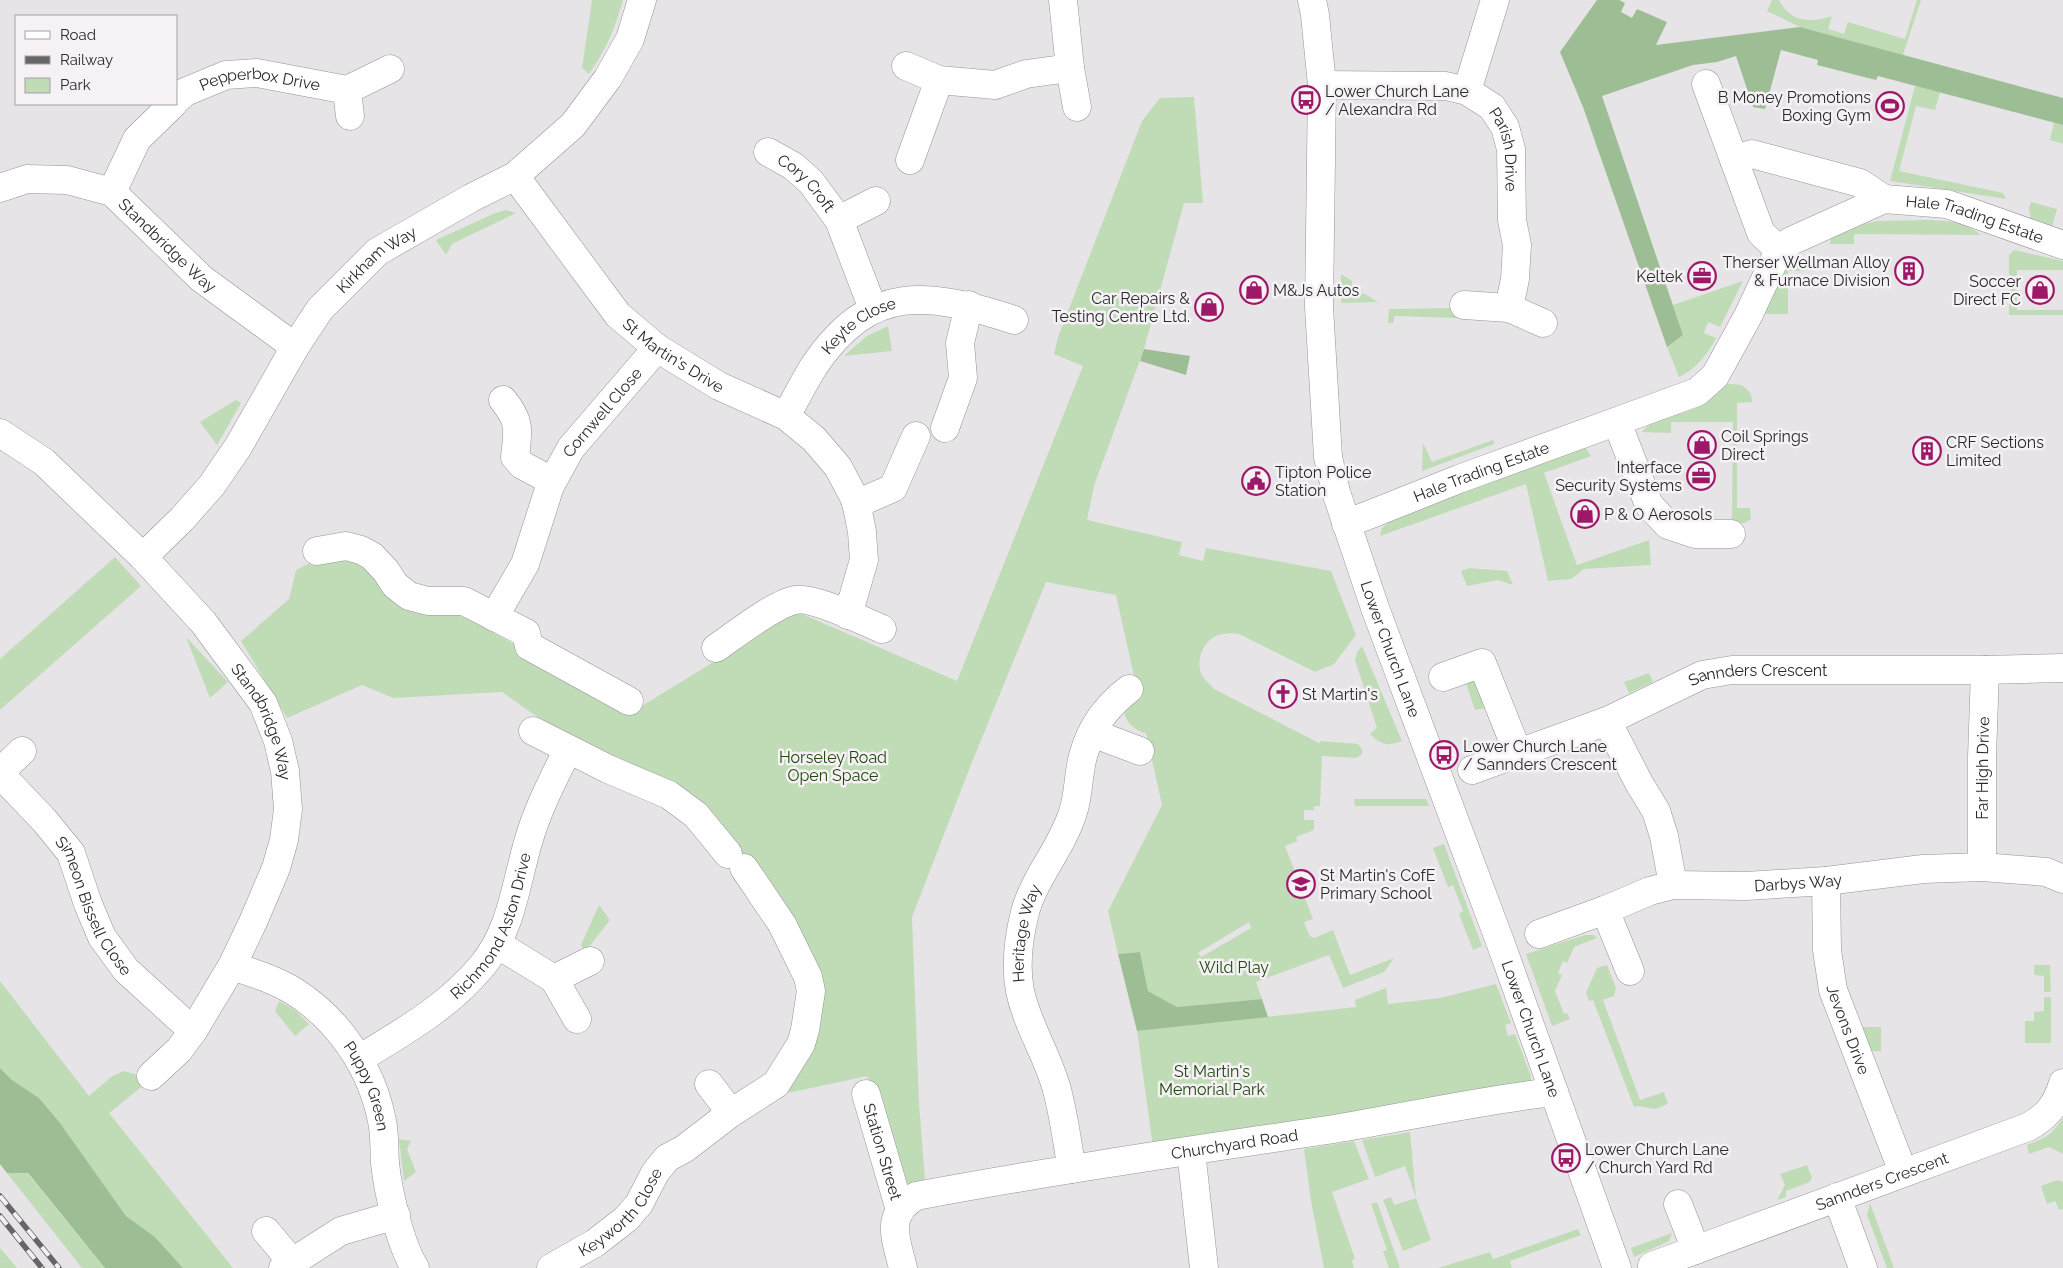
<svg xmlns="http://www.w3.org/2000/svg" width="2063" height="1268" viewBox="0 0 2063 1268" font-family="Raleway,sans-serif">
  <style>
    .green { fill: #bfdcb7; fill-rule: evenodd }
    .forest { fill: #9dbe94 }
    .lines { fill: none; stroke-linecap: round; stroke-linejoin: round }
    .minor-casing { stroke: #969396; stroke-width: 29 }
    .major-casing { stroke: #969396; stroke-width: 29 }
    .minor { stroke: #fff; stroke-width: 28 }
    .major { stroke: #fff; stroke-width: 28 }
    .rail-casing { stroke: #676667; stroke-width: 5.5 }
    .rail { stroke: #f5f1f4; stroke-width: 4; stroke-dasharray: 11; stroke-linecap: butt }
    .labels { text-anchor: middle; stroke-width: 5; stroke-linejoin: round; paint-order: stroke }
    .street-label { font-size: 16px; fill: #2c2b2c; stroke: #f5f1f4 }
    .poi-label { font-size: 16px; fill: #2c2b2c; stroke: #f5f1f4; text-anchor: start }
    .park-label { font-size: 16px; fill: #1f490e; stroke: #f5f1f4 }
  </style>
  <rect width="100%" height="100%" fill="#e7e4e7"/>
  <g class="green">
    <path d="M592,0H623C614,31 607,47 589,74L582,68Z"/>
    <path d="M1772,0H1779C1790,23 1812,23 1832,16L1828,29L1844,34L1848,22L1905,39L1917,0H1921L1903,55L1800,27L1767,11Z"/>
    <polygon points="1915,86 1940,92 1935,110 1916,106 1899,171 2003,193 2006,199 1890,181"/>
    <path d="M1194,97L1203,203H1184L1144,349L1094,486L1087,520L1182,542L1179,555L1203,561L1206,548L1331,571L1356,635L1334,664L1315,672L1239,634C1233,633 1226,633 1219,635C1203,639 1194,663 1203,677C1206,681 1211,685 1214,689L1319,743L1321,741L1358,744L1362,749V754L1357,758L1322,756L1320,806H1314V810H1304V820H1314V830L1296,837L1298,841L1285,846L1313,919L1304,922L1309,935L1314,938L1333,930L1350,975L1394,958L1384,972L1343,988L1329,955L1256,982L1262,999L1177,1007L1148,991L1140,952L1118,954L1108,911L1162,805L1146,733C1134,731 1120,718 1126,705C1128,701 1134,697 1138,694L1116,595L1046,582L972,762L912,917L919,1103L925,1180L906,1184L867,1076L788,1093L790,1075L809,1048L780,902L700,802L617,762L536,716L502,692L393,698L362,685L287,718L241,641L289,599L296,570L314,561L342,554L449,611L480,625L632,712L790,615L802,614L957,681L1083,366L1054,354L1058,337L1142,121L1160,98ZM1249,922L1251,928L1201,957L1198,953Z"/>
    <polygon points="2054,122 2063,125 2063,144 2050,140"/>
    <polygon points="2031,202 2057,209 2051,230 2031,221 2029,208"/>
    <polygon points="505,210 516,213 452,244 446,255 436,240 493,214"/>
    <path d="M1925,220C1947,221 1963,220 1981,235L1854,234V244H1830L1831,237L1858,225L1878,221Z"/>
    <polygon points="2014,250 2063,261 2063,270 2017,270 2017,310 2063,310 2063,315 2009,315 2009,255"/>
    <polygon points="1793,259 1802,262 1805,271 1788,271 1788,314 1766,314 1765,310 1788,261"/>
    <polygon points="1341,274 1352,281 1352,291 1365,294 1378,302 1341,303"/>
    <path d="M1743,281L1720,327L1708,322L1704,333L1716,338C1707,355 1697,368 1679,377L1667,347L1683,335L1673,305Z"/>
    <polygon points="1456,308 1457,318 1395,316 1393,323 1388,323 1389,309"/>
    <polygon points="888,326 892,351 844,356 867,336"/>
    <path d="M1728,384C1742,383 1752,388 1752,402L1737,403V508H1750L1751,519L1745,523H1732L1733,422H1671V433L1642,432C1656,413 1681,417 1700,406C1710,401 1718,391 1728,384Z"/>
    <polygon points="236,400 241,403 217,445 200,422"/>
    <polygon points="1493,440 1494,444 1422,471 1423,443 1432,462"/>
    <polygon points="1585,446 1591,456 1544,473 1577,565 1649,540 1651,565 1584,569 1571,579 1548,581 1526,484 1380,536 1382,528 1396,515"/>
    <polygon points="115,557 141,586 0,710 0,659"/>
    <polygon points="1469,568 1507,571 1513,585 1498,580 1467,586 1461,571"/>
    <polygon points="186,637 228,682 210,698"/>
    <path d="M1362,646L1402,741C1386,746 1383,746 1370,734L1377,728L1355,660L1357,652Z"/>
    <polygon points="1649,673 1653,682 1629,693 1624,682"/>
    <polygon points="1473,676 1486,708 1475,710 1465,680"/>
    <polygon points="1354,799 1426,799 1429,806 1355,806"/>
    <polygon points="1444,844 1482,946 1473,950 1459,914 1463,911 1453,885 1448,887 1433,848"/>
    <polygon points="599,905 610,920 585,952 581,945"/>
    <polygon points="1585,935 1594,935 1597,938 1574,947 1567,963 1563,961 1558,973 1562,975 1555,991 1564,1014 1567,1013 1570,1019 1552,1026 1526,954"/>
    <polygon points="1607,965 1616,988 1614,996 1603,1000 1640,1100 1664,1092 1668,1104 1655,1109 1638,1106 1634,1107 1593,1000 1589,1001 1586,993 1597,968"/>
    <polygon points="2034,965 2050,965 2051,992 2044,992 2044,976 2034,975"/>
    <polygon points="0,981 89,1096 111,1077 123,1071 135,1074 144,1085 109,1113 233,1268 183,1268 155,1237 126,1216 60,1123 39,1098 12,1080 0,1068"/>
    <polygon points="1496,984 1511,1023 1505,1025 1508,1036 1515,1034 1531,1076 1531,1081 1527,1085 1153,1147 1137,1031 1356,1007 1355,1000 1386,988 1388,1004 1440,998"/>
    <polygon points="2044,997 2051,997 2051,1043 2025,1043 2025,1021 2034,1021 2034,1012 2044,1011"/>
    <polygon points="279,1001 295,1010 309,1024 295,1036 275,1011"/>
    <polygon points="1862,1027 1881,1027 1881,1051 1871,1051"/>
    <path d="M2063,1118V1154L2049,1147L2029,1154L2027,1145C2046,1138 2051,1135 2063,1118Z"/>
    <polygon points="1410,1132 1416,1198 1431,1240 1403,1251 1383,1200 1391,1197 1394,1205 1416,1198 1405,1166 1375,1177 1362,1140"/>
    <polygon points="399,1139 411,1141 407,1149 416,1172 404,1181"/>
    <polygon points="1354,1141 1369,1179 1332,1192 1355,1259 1352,1260 1354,1268 1324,1268 1311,1201 1304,1149"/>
    <polygon points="1807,1165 1812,1178 1810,1182 1786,1191 1786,1197 1777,1200 1785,1185 1780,1174"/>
    <polygon points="7,1173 27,1173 105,1268 82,1268"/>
    <polygon points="2058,1180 2063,1182 2063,1209 2059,1210 2055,1201 2047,1204 2041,1186"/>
    <polygon points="1377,1202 1400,1268 1389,1268 1383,1251 1387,1250 1371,1204"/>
    <polygon points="1870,1203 1894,1268 1887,1268 1867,1215"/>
    <polygon points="1578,1229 1581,1235 1510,1261 1512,1268 1438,1268 1490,1252 1493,1259"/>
    <polygon points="1672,1233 1669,1241 1634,1257 1631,1248"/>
    <polygon points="0,1247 0,1248 17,1268 0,1268"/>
  </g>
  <g class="forest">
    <polygon points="1597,0 1619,0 1625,3 1621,12 1632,18 1637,9 1667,22 1656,45 1800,27 2063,98 2063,125 1878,76 1876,80 1817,65 1818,60 1781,50 1765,109 1753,107 1736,56 1717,62 1693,65 1602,96 1683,335 1667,347 1583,107 1560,52"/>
    <polygon points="1144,349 1190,356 1186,375 1140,361"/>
    <polygon points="1140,952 1148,991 1177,1007 1262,999 1268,1017 1137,1031 1118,954"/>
    <polygon points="0,1068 12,1080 39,1098 60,1123 126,1216 155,1237 183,1268 105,1268 28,1173 7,1173 0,1164"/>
  </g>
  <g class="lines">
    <defs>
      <g id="minor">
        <polyline points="1063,0 1070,68 1077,107"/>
        <polyline points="906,66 939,80 995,85 1026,74 1070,68"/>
        <polyline points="1706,84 1761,233 1779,250"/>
        <path id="s1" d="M1322,85L1446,86L1467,91L1492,107L1505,127L1511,149L1512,220L1517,245L1515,279L1509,308"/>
        <polyline points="347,90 390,69"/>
        <polyline points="1467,91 1495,0"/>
        <path id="s2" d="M176,100L185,92L226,75L257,73L347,90L350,116"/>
        <path id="s3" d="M768,152L793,166L811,182L839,220L873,309"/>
        <polyline points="1734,159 1752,154 1860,183 1884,199"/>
        <polyline points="910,160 939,80"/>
        <path id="s4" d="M515,176L618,315L657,348L719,386L786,416L814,439L838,467L856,501L862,532L864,560L848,615"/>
        <path id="s5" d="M0,188L27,179L67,180L112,192L202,279L295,347"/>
        <polyline points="112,192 137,139 173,104"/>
        <polyline points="839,220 876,201"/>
        <polyline points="1464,305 1509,308 1543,323"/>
        <path d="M503,400C521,422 518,430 515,457L522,465L552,481"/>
        <path id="s6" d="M786,416C795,400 804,382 814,366C871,282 928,292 1014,320"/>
        <polyline points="1617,422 1649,505 1668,525 1695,534 1731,534"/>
        <polyline points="945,428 963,378 960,343 969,305"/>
        <path id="s7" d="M0,433L44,462L143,557L203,622L263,703L278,741L285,771L288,809L284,840L276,868L253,922L232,966L193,1031L179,1050L151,1076"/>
        <polyline points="856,504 893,488 916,436"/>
        <path id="s8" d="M1346,524L1459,479L1697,392L1715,376L1748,316L1779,250L1791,241L1884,199L1947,204L2063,245"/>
        <polyline points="317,551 346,546 361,550 372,556 386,571 395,585 409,596 428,601 464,601 526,633 529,646 629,701"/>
        <path id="s9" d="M143,557L182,519L212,485L238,447L295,347L320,309L377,252L471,198L515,176L573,125L608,78L630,39L642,0"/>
        <path id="s10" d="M494,617L525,564L550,486L571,448L657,348"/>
        <path d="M716,648C735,635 774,604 795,600C813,596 863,621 882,629"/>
        <polyline points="1443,677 1482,663 1518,753"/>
        <polyline points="1607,721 1639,783 1656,811 1664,836 1673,885"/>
        <polyline points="533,731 608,769 669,795 696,815 728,854"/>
        <polyline points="1092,733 1140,751"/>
        <path id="s11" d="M1472,770L1607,721L1702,675L1732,670H1985L2063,668"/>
        <polyline points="0,772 22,751"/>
        <path id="s12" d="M0,774L44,820L71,853L88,904L102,937L126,970L193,1031"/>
        <path id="s13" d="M1982,867V757L1985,670"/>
        <path id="s14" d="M1826,881L1827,950L1833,990L1903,1172"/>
        <polyline points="1605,910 1630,971"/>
        <path id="s15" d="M1539,934L1605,910L1650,891L1673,885L1746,886L1826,881L1923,869L1982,867L2046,872L2063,879"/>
        <polyline points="497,944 554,979 577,1019"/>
        <path id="s16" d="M232,966C253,973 276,980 295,992C339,1020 372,1069 382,1121C385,1134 384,1149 385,1163C388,1192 400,1244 415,1268"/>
        <polyline points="554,979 590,961"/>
        <path id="s17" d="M359,1059C403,1032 448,1007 482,966C512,930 516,882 529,839C538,808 554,778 568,749"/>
        <polyline points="709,1084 731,1113"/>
        <path id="s18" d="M866,1094L900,1210"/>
        <polyline points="1191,1151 1204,1268"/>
        <path id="s19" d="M1072,1169C1067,1143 1064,1116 1057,1090C1048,1056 1027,1025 1020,991C1015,965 1019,936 1025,912C1035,876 1062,848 1073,812C1079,794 1078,774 1083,756C1091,727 1106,707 1129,689"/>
        <polyline points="1837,1197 1863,1268"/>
        <polyline points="1678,1204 1696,1250"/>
        <polyline points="266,1231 291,1261"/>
        <path id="s20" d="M1652,1266L2028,1127C2047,1117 2057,1104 2063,1083"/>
        <polyline points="283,1268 341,1231 396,1215"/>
        <path id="s21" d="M551,1268L595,1243L626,1219L639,1204L655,1173L667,1158L684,1149L731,1113L776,1084L801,1044L805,1030L811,991L808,977L782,924L744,868"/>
        <path id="s22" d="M903,1268C896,1239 884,1215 916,1196C1055,1170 1194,1150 1334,1129C1407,1117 1480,1100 1554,1092"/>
      </g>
      <g id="major">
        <path id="s23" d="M1312,0L1315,15L1322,85L1319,307L1328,457L1336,492L1375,608L1502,947L1617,1268"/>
      </g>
    </defs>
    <use href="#minor" class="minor-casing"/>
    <use href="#major" class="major-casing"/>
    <use href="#minor" class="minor"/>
    <use href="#major" class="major"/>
    <defs>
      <g id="rail">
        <polyline points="0,1196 59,1268"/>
        <polyline points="0,1216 42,1268"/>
      </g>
    </defs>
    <use href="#rail" class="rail-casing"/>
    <use href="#rail" class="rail"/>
  </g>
  <defs>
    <symbol id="bus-ring" viewBox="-11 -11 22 22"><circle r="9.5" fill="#f5f1f4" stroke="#9e1868" stroke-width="1.5"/><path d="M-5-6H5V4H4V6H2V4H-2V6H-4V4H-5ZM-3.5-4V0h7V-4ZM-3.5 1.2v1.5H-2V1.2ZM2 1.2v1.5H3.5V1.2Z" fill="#9e1868"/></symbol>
    <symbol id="stadium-ring" viewBox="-11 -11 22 22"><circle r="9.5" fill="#f5f1f4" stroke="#9e1868" stroke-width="1.5"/><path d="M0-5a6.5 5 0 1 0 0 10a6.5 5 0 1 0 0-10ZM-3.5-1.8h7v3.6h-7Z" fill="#9e1868"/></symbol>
    <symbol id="building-ring" viewBox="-11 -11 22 22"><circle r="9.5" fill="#f5f1f4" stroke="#9e1868" stroke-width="1.5"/><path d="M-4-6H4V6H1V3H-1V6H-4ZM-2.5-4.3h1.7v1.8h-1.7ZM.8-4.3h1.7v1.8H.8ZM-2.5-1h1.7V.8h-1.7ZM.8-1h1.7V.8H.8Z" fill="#9e1868"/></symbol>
    <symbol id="office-ring" viewBox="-11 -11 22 22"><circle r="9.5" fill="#f5f1f4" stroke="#9e1868" stroke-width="1.5"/><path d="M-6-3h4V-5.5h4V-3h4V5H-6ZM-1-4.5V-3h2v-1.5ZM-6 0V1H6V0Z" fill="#9e1868"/></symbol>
    <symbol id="shop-ring" viewBox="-11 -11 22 22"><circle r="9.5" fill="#f5f1f4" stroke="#9e1868" stroke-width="1.5"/><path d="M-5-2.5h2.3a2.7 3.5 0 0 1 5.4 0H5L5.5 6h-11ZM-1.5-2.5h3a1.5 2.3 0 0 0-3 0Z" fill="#9e1868"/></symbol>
    <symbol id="civic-ring" viewBox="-11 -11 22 22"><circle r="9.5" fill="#f5f1f4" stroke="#9e1868" stroke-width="1.5"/><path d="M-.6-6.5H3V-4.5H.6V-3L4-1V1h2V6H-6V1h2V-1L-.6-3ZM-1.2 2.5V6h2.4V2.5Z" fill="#9e1868"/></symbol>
    <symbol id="church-ring" viewBox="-11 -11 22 22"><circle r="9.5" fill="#f5f1f4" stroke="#9e1868" stroke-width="1.5"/><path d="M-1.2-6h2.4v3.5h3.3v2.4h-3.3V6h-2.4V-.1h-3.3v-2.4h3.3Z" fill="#9e1868"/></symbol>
    <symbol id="school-ring" viewBox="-11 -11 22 22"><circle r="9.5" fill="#f5f1f4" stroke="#9e1868" stroke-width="1.5"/><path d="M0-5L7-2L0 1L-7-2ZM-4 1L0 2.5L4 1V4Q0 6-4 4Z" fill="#9e1868"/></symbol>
  </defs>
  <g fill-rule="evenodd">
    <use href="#bus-ring" x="1290" y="84" width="32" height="32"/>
    <use href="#stadium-ring" x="1874" y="90" width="32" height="32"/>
    <use href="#building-ring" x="1893" y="255" width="32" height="32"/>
    <use href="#office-ring" x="1686" y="260" width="32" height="32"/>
    <use href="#shop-ring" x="1238" y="274" width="32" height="32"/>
    <use href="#shop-ring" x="2024" y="274" width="32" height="32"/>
    <use href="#shop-ring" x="1193" y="291" width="32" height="32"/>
    <use href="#shop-ring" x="1686" y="429" width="32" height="32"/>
    <use href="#building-ring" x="1911" y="435" width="32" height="32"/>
    <use href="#office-ring" x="1685" y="460" width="32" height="32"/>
    <use href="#civic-ring" x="1240" y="465" width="32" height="32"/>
    <use href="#shop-ring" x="1569" y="498" width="32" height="32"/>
    <use href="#church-ring" x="1267" y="678" width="32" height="32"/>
    <use href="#bus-ring" x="1428" y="739" width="32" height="32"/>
    <use href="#school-ring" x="1285" y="868" width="32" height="32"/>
    <use href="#bus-ring" x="1550" y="1142" width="32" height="32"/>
  </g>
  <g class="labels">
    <g class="street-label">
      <text dy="6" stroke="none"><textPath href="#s2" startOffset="90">Pepperbox Drive</textPath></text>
      <text dy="6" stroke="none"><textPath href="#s1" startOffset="221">Parish Drive</textPath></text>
      <text dy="6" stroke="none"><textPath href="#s3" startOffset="50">Cory Croft</textPath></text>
      <text dy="6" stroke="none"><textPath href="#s8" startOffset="751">Hale Trading Estate</textPath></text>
      <text dy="6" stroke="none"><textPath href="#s5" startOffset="192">Standbridge Way</textPath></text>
      <text dy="6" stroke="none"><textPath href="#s9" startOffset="382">Kirkham Way</textPath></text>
      <text dy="6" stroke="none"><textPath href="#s6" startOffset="119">Keyte Close</textPath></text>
      <text dy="6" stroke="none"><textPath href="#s4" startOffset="242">St Martin's Drive</textPath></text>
      <text dy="6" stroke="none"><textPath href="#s10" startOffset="234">Cornwell Close</textPath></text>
      <text dy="6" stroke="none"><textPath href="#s8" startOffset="145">Hale Trading Estate</textPath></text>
      <text dy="6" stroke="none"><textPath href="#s23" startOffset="660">Lower Church Lane</textPath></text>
      <text dy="6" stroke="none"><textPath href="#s11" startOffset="305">Sannders Crescent</textPath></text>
      <text dy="6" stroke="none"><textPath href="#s7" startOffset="396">Standbridge Way</textPath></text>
      <text dy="6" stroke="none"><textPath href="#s13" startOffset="99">Far High Drive</textPath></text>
      <text dy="6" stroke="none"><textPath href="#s15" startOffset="268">Darbys Way</textPath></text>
      <text dy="6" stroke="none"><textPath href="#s12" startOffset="164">Simeon Bissell Close</textPath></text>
      <text dy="6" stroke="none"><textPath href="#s17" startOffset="195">Richmond Aston Drive</textPath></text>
      <text dy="6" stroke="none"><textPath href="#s19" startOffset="245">Heritage Way</textPath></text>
      <text dy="6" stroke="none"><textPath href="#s23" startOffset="1065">Lower Church Lane</textPath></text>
      <text dy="6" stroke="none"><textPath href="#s14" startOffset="152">Jevons Drive</textPath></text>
      <text dy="6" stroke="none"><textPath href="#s16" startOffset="190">Puppy Green</textPath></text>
      <text dy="6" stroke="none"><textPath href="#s22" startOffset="404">Churchyard Road</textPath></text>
      <text dy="6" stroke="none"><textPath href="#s18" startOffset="60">Station Street</textPath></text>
      <text dy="6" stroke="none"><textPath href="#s20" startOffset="245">Sannders Crescent</textPath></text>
      <text dy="6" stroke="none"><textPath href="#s21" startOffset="91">Keyworth Close</textPath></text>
    </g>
    <g class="poi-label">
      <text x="1325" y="97">Lower Church Lane<tspan x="1325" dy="18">/ Alexandra Rd</tspan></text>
      <text x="1871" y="103" text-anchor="end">B Money Promotions<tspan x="1871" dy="18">Boxing Gym</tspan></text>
      <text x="1890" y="268" text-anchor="end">Therser Wellman Alloy<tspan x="1890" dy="18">&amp; Furnace Division</tspan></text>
      <text x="1683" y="282" text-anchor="end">Keltek</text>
      <text x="2021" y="287" text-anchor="end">Soccer<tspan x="2021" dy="18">Direct FC</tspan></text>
      <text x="1273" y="296">M&amp;Js Autos</text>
      <text x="1190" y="304" text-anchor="end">Car Repairs &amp;<tspan x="1190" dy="18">Testing Centre Ltd.</tspan></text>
      <text x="1721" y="442">Coil Springs<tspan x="1721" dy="18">Direct</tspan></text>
      <text x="1946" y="448">CRF Sections<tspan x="1946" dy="18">Limited</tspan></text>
      <text x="1682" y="473" text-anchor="end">Interface<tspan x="1682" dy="18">Security Systems</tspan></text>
      <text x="1275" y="478">Tipton Police<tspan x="1275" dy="18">Station</tspan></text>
      <text x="1604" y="520">P &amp; O Aerosols</text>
      <text x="1302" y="700">St Martin's</text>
      <text x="1463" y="752">Lower Church Lane<tspan x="1463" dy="18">/ Sannders Crescent</tspan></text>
      <text x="1320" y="881">St Martin's CofE<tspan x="1320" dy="18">Primary School</tspan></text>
      <text x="1585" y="1155">Lower Church Lane<tspan x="1585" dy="18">/ Church Yard Rd</tspan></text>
    </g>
    <g class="park-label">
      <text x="833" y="763">Horseley Road<tspan x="833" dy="18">Open Space</tspan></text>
      <text x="1234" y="973">Wild Play</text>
      <text x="1212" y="1077">St Martin's<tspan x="1212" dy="18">Memorial Park</tspan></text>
    </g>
  </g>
  <rect x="15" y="15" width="162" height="90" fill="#f5f1f4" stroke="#a5a2a4"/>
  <rect x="25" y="31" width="25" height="8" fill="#ffffff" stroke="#a5a2a4"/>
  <text x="60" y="40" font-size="15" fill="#2c2b2c">Road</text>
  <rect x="25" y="56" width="25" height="8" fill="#676667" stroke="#a5a2a4"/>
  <text x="60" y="65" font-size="15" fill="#2c2b2c">Railway</text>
  <rect x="25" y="78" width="25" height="15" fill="#bfdcb7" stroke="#a5a2a4"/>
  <text x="60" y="90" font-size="15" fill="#2c2b2c">Park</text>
</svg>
